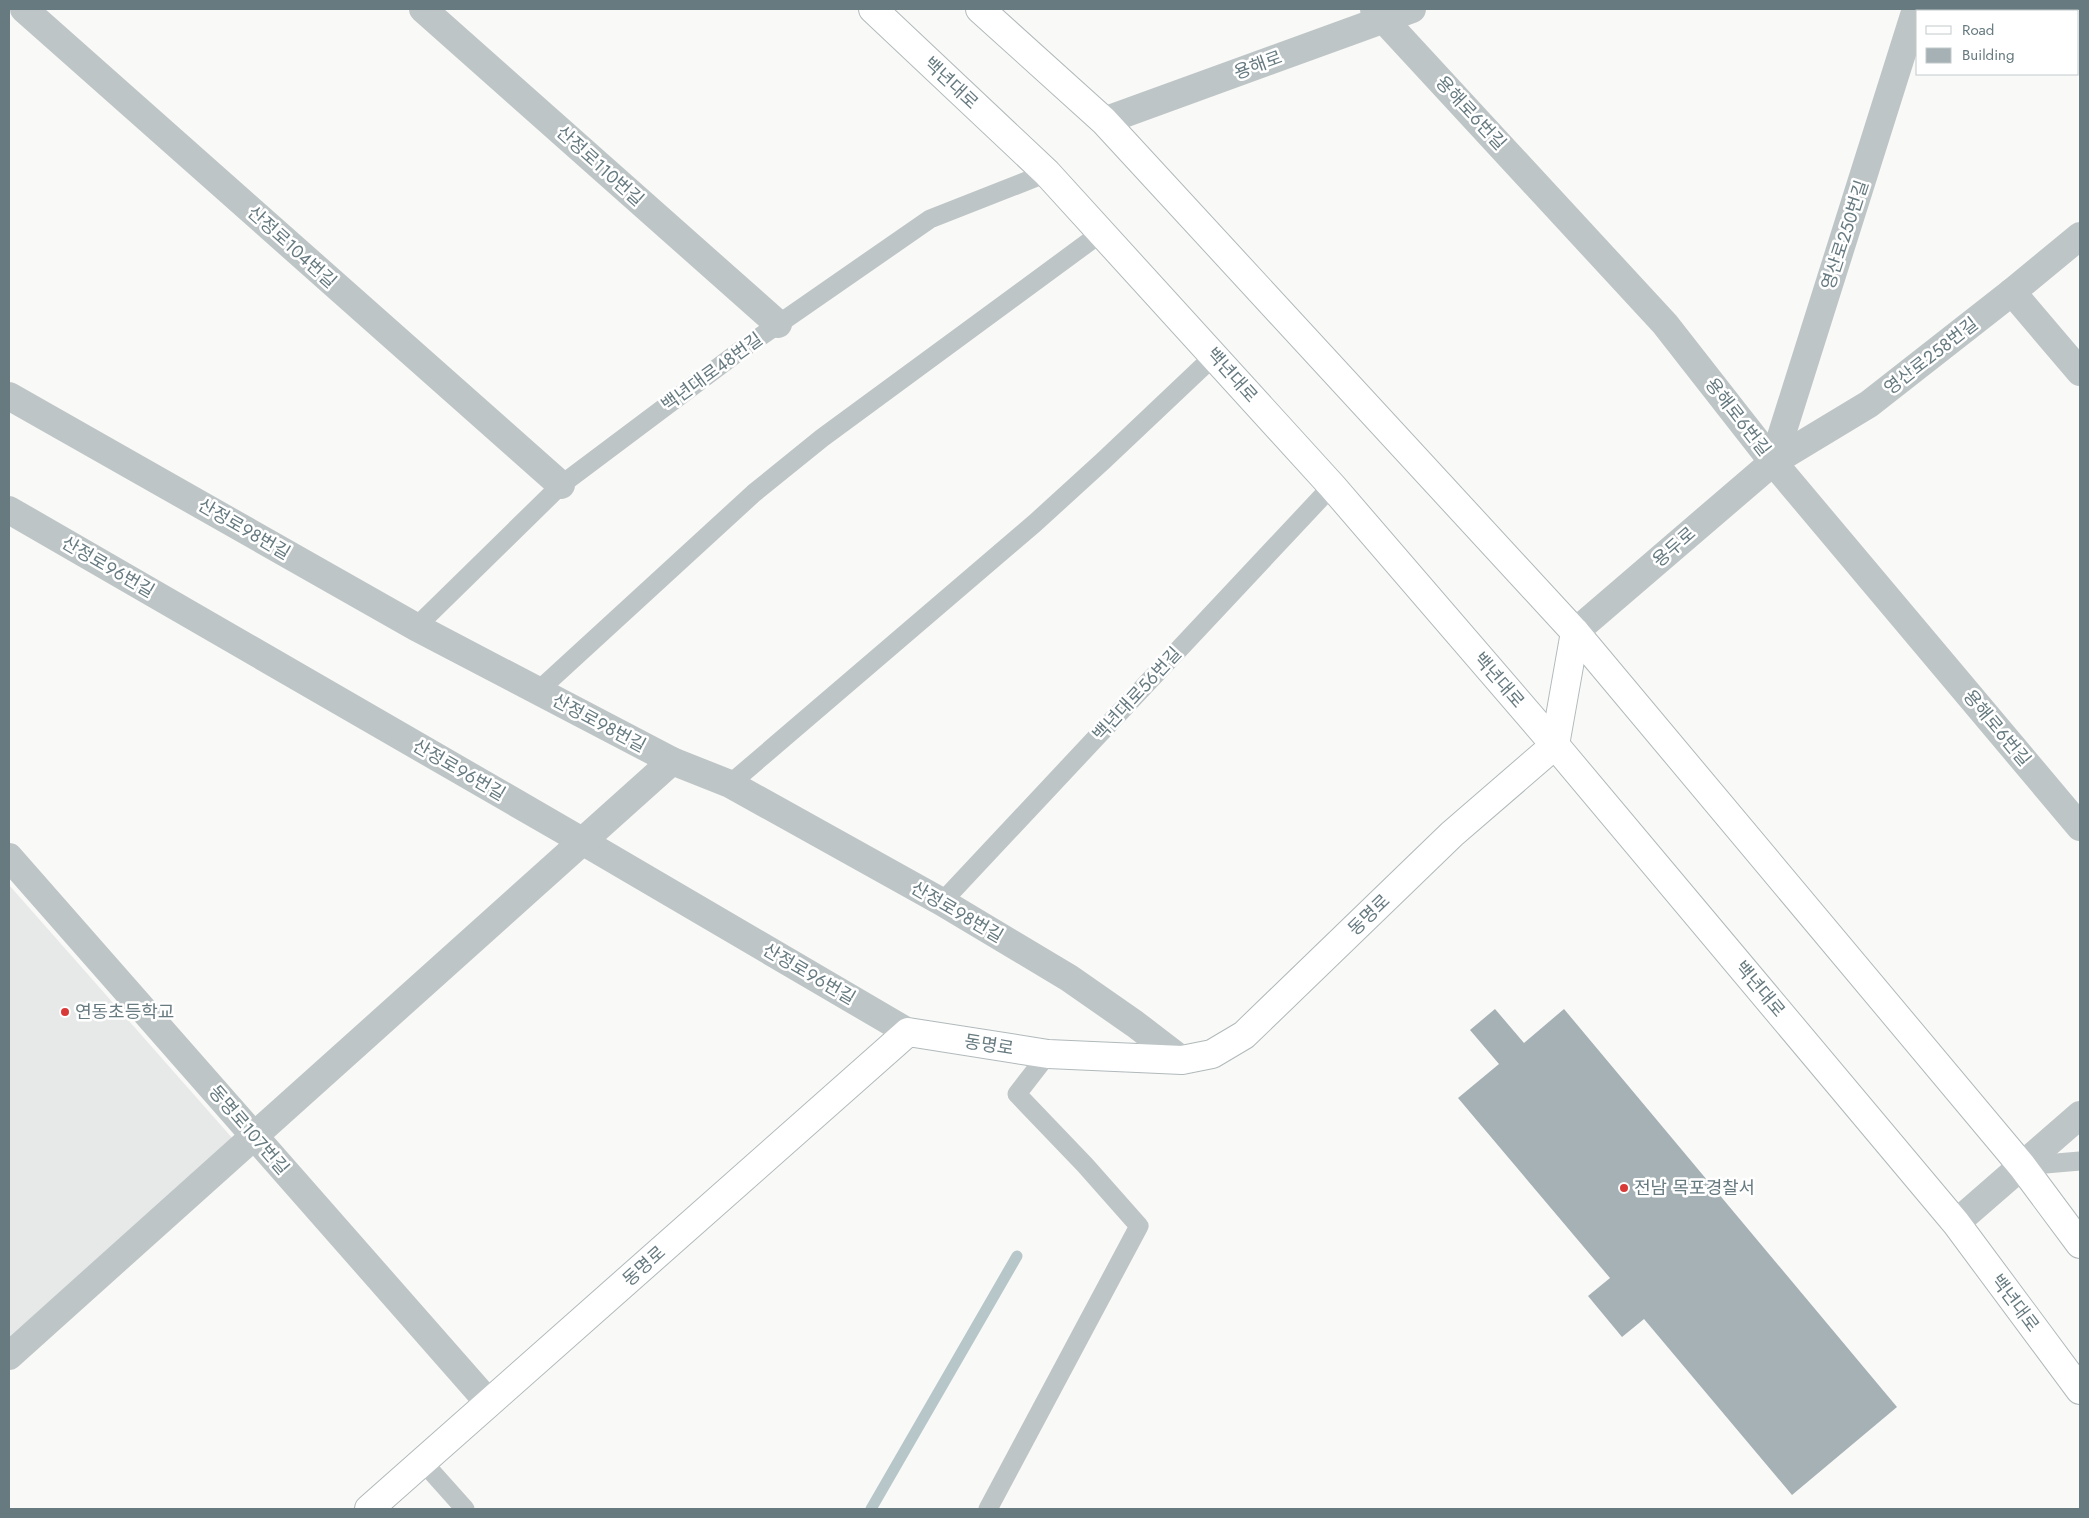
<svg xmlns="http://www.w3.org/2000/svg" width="2089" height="1518" viewBox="0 0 2089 1518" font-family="Jost,'Noto Sans KR',sans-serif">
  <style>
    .built { fill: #e7e9e8 }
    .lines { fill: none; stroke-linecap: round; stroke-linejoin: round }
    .stream { stroke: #b7c6c8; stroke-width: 11 }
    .building { fill: #a5b1b4 }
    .secondary-casing { stroke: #b1b9bb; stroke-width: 30 }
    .lane { stroke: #bec5c6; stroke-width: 19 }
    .street { stroke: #bec5c6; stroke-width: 28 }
    .secondary { stroke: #fff; stroke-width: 28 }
    .poi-dot { fill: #d83a38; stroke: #fff; stroke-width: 2 }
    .labels { text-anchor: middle; stroke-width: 5; stroke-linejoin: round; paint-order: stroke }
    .street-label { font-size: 18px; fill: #667a80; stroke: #fff }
    .poi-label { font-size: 18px; fill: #667a80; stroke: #fff; text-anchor: start }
  </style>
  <rect width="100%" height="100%" fill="#f9f9f7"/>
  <polygon class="built" points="9,885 233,1139 9,1337"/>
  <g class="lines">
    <polyline class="stream" points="871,1509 1017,1256"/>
  </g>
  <polygon class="building" points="1495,1009 1524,1043 1564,1009 1897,1407 1792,1495 1644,1319 1622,1337 1588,1296 1610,1278 1458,1098 1499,1064 1470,1030"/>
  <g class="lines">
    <defs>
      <g id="secondary">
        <polyline points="873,9 1047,173 1332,486 1555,745 1956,1223 2080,1390"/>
        <polyline points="980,9 1104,121 1575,632 2022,1166 2080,1244"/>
        <polyline points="369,1509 908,1032 1048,1054 1182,1060 1212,1054 1244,1035 1452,834 1555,745 1575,632"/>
      </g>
    </defs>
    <use href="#secondary" class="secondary-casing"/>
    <g class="lane">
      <polyline points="416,627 561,485 741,350 930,219 1047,173"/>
      <polyline points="538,691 754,493 822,438 1101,233"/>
      <polyline points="730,784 1035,523 1103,461 1214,356"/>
      <polyline points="942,902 1332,486"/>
      <polyline points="2022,1166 2080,1161"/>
      <polyline points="423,1462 465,1509"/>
      <polyline points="988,1509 1139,1226 1085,1165 1017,1094 1048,1054"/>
    </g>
    <g class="street">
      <polyline points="24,9 561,485"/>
      <polyline points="423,9 778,324"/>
      <polyline points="1374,9 1665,324 1773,462 2080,827"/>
      <polyline points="1104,121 1412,9"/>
      <polyline points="2012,292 2080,372"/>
      <polyline points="9,396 416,627 672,761 730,784 942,902 1069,978 1135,1024 1182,1060"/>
      <polyline points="1773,462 1916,9"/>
      <polyline points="9,510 582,841 908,1032"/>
      <polyline points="1575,632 1773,462 1869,404 2012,292 2080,236"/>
      <polyline points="9,857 489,1403"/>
      <polyline points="1956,1223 2080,1115"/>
      <polyline points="9,1356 672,761"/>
    </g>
    <use href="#secondary" class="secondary"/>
  </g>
  <g class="poi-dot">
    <circle cx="65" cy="1012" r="5"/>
    <circle cx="1624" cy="1188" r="5"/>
  </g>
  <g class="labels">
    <g class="street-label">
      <text transform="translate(1258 65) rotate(-20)" y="6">용해로</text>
      <text transform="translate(951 83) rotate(43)" y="6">백년대로</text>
      <text transform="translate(1471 113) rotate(47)" y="6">용해로6번길</text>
      <text transform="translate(600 166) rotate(42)" y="6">산정로110번길</text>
      <text transform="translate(1845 235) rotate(-72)" y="6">영산로250번길</text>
      <text transform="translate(292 247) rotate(42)" y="6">산정로104번길</text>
      <text transform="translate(1931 356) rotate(-38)" y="6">영산로258번길</text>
      <text transform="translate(712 372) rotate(-36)" y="6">백년대로48번길</text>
      <text transform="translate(1232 375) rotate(48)" y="6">백년대로</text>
      <text transform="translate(1738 417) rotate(52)" y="6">용해로6번길</text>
      <text transform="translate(244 529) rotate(30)" y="6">산정로98번길</text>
      <text transform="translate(1674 547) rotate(-41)" y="6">용두로</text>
      <text transform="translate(108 567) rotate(30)" y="6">산정로96번길</text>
      <text transform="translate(1499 680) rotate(49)" y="6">백년대로</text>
      <text transform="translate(1137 694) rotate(-47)" y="6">백년대로56번길</text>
      <text transform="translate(599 723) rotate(28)" y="6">산정로98번길</text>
      <text transform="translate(1997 728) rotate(50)" y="6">용해로6번길</text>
      <text transform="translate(459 770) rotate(30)" y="6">산정로96번길</text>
      <text transform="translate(957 912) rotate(30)" y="6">산정로98번길</text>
      <text transform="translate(1369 915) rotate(-44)" y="6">동명로</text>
      <text transform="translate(809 974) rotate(30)" y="6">산정로96번길</text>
      <text transform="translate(1760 989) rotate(50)" y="6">백년대로</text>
      <text transform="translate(989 1045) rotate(9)" y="6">동명로</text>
      <text transform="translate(249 1130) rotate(49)" y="6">동명로107번길</text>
      <text transform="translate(644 1266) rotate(-42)" y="6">동명로</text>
      <text transform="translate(2015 1303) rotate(53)" y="6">백년대로</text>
    </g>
    <g class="poi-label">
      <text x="75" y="1018">연동초등학교</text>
      <text x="1634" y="1194">전남 목포경찰서</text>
    </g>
  </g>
  <rect width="2089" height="1518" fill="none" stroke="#667a80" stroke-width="20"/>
  <rect x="1916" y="10" width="162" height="65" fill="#ffffff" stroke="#c2cacc"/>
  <rect x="1926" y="26" width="25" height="8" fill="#ffffff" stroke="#c2cacc"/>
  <text x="1962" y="35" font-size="15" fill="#667a80">Road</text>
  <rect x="1926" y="48" width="25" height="15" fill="#a5b1b4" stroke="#c2cacc"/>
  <text x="1962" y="60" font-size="15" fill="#667a80">Building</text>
</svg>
